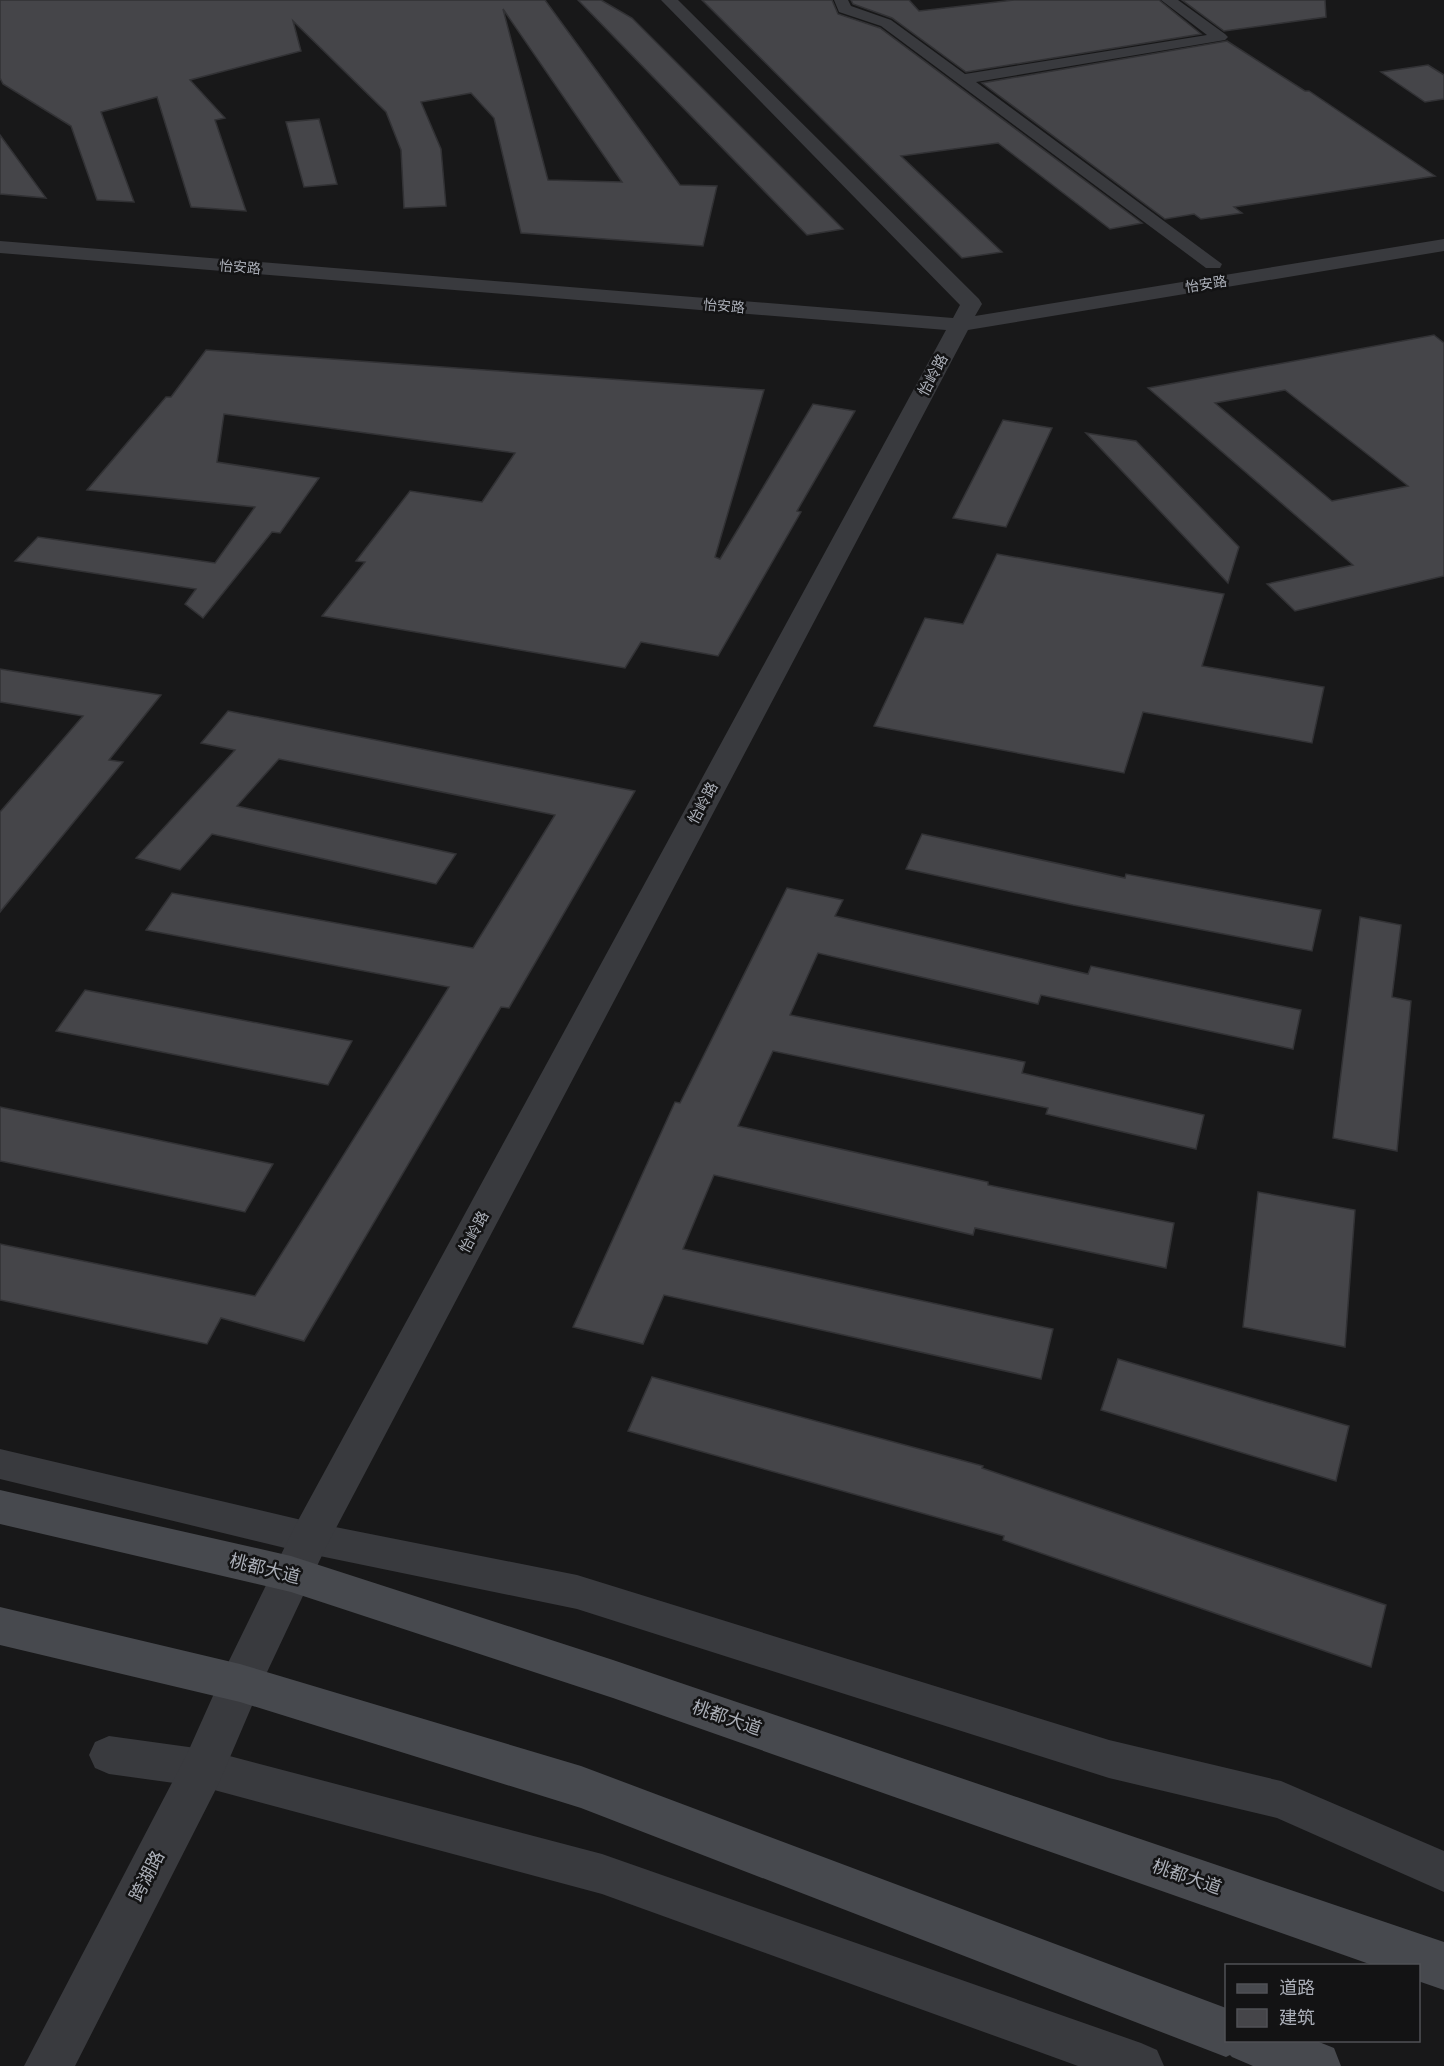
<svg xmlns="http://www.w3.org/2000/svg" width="1444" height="2066" viewBox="0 0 1444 2066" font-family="'Fira Sans Condensed','Noto Sans SC',sans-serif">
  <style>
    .building { fill: #454549; stroke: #323235; stroke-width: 1.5; fill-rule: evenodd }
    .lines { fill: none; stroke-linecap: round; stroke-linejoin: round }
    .minor { fill: #393a3e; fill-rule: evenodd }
    .tertiary { fill: #393a3e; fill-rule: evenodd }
    .secondary { fill: #47494e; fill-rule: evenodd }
    .labels { text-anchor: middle; stroke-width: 5; stroke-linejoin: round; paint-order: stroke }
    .far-street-label { font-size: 14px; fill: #abafb8; stroke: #131314 }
    .street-label { font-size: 15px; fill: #abafb8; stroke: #131314 }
    .near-street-label { font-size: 18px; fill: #abafb8; stroke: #131314 }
  </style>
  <rect width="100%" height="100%" fill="#181819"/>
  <g class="building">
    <path d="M0,0H545L680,185L717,186L703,246L521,233L494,118L471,93L421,102L441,149L446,206L404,208L401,150L386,112L293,21L301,51L190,80L225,118L215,120L246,211L191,207L157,97L101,112L134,202L97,200L71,126L3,84L0,78ZM503,9L622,182L548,180Z"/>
    <polygon points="578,0 601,0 632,18 843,229 807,235"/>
    <polygon points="702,0 832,0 838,14 880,28 1142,223 1110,229 998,143 901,156 1002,252 962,258"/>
    <polygon points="851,0 909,0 919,11 1014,0 1159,0 1201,34 966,72 892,18 853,4"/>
    <polygon points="1182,0 1325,0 1326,17 1224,31"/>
    <polygon points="1227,41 1305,91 1309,91 1435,176 1234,207 1242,213 1201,219 1194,214 1165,219 982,83"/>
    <polygon points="1428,65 1444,75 1444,99 1425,102 1381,72"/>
    <polygon points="319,119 337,184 304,187 286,122"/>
    <polygon points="0,135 46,198 0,194"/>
    <path d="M1434,335L1444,343V576L1295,611L1267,584L1353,565L1148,388ZM1285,390L1408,486L1332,501L1215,403Z"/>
    <polygon points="206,350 764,390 715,557 720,559 813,404 855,411 797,511 801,512 718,656 641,642 625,668 322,616 365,562 356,561 410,491 482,502 515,453 224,414 217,462 319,478 280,533 272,532 203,618 185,604 196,589 15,561 38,537 215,563 255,507 87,490 166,397 171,397"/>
    <polygon points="1003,420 1052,428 1006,527 953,518"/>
    <polygon points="1086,433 1136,441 1239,547 1228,583"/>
    <polygon points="997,554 1224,594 1202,666 1324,687 1312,743 1143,712 1124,773 874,726 925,618 963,624"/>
    <polygon points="0,669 161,695 109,760 123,762 0,912 0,812 83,716 0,702"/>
    <polygon points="228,711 635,791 509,1008 501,1007 304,1341 221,1318 207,1344 0,1300 0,1244 255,1296 449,987 146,930 172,893 473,948 555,815 279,759 237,806 456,854 436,884 212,834 180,870 136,858 235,750 201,743"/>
    <polygon points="922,834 1125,878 1126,874 1321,910 1312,951 1073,905 906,869"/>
    <polygon points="787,888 843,900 835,916 1088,974 1091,966 1301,1010 1293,1049 1041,995 1038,1004 818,953 790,1015 1025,1062 1022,1073 1204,1115 1196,1149 1046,1114 1048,1108 773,1051 738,1126 988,1182 988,1185 1174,1223 1166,1268 975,1228 973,1235 714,1175 683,1249 1053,1329 1041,1379 664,1295 643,1344 573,1327 675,1102 680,1103"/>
    <polygon points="1360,917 1401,925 1392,997 1411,1001 1397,1151 1333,1138"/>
    <polygon points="85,990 352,1041 328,1085 56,1031"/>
    <polygon points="0,1107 273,1164 245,1212 0,1161"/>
    <polygon points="1258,1192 1355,1210 1345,1347 1243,1327"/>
    <polygon points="1118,1359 1349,1426 1336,1481 1101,1410"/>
    <polygon points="652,1377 983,1466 982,1468 1386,1605 1371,1667 1003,1540 1004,1536 628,1431"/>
  </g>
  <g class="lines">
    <g class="minor">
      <polygon points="834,0 848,0 851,6 891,20 965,74 1207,35 1161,0 1178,0 1225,34 1228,37 1225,40 976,82 1222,264 1220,268 1206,268 881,26 839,12"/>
      <polygon points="0,1449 310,1522 577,1575 1109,1740 1281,1781 1444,1851 1444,1892 1277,1818 1109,1778 577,1609 310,1554 0,1479"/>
      <polygon points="109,1736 203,1749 602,1854 1141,2043 1157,2050 1164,2066 1078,2066 602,1894 203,1787 109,1774 95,1768 89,1755 95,1742"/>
    </g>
    <polygon class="tertiary" points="661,0 678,0 979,299 982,304 975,316 1444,239 1444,251 968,330 326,1547 260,1687 219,1783 75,2066 24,2066 187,1754 225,1669 295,1526 946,330 0,253 0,241 953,318 960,305"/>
    <g class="secondary">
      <polygon points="0,1490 291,1556 613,1660 1444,1942 1444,1990 1418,1981 1418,1966 1375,1966 613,1698 291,1592 0,1524"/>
      <polygon points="0,1607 240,1664 581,1766 1226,2008 1226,2040 1314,2040 1334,2048 1341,2066 1253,2066 1232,2057 1230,2055 1226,2057 581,1808 240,1702 0,1645"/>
    </g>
  </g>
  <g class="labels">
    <g class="far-street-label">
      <text transform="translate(240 267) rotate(5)" y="5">怡安路</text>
      <text transform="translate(1206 284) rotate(-9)" y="5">怡安路</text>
      <text transform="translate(724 306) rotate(5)" y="5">怡安路</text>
    </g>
    <g class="street-label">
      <text transform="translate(933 375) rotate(-62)" y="5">怡岭路</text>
      <text transform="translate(703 803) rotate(-62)" y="5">怡岭路</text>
      <text transform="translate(474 1232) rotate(-62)" y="5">怡岭路</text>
    </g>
    <g class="near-street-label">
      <text transform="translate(265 1569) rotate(14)" y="6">桃都大道</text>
      <text transform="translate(727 1718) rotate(19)" y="6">桃都大道</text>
      <text transform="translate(147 1876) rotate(-63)" y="6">跨湖路</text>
      <text transform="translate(1187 1877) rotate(19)" y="6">桃都大道</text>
    </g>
  </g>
  <rect x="1225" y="1964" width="195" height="78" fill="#131314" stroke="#505156" stroke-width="1.5"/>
  <rect x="1237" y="1984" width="30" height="9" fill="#47494e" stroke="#505156" stroke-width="1.5"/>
  <text x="1279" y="1994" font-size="18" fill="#abafb8">道路</text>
  <rect x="1237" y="2009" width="30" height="18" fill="#454549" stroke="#505156" stroke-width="1.5"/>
  <text x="1279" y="2024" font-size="18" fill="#abafb8">建筑</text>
</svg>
